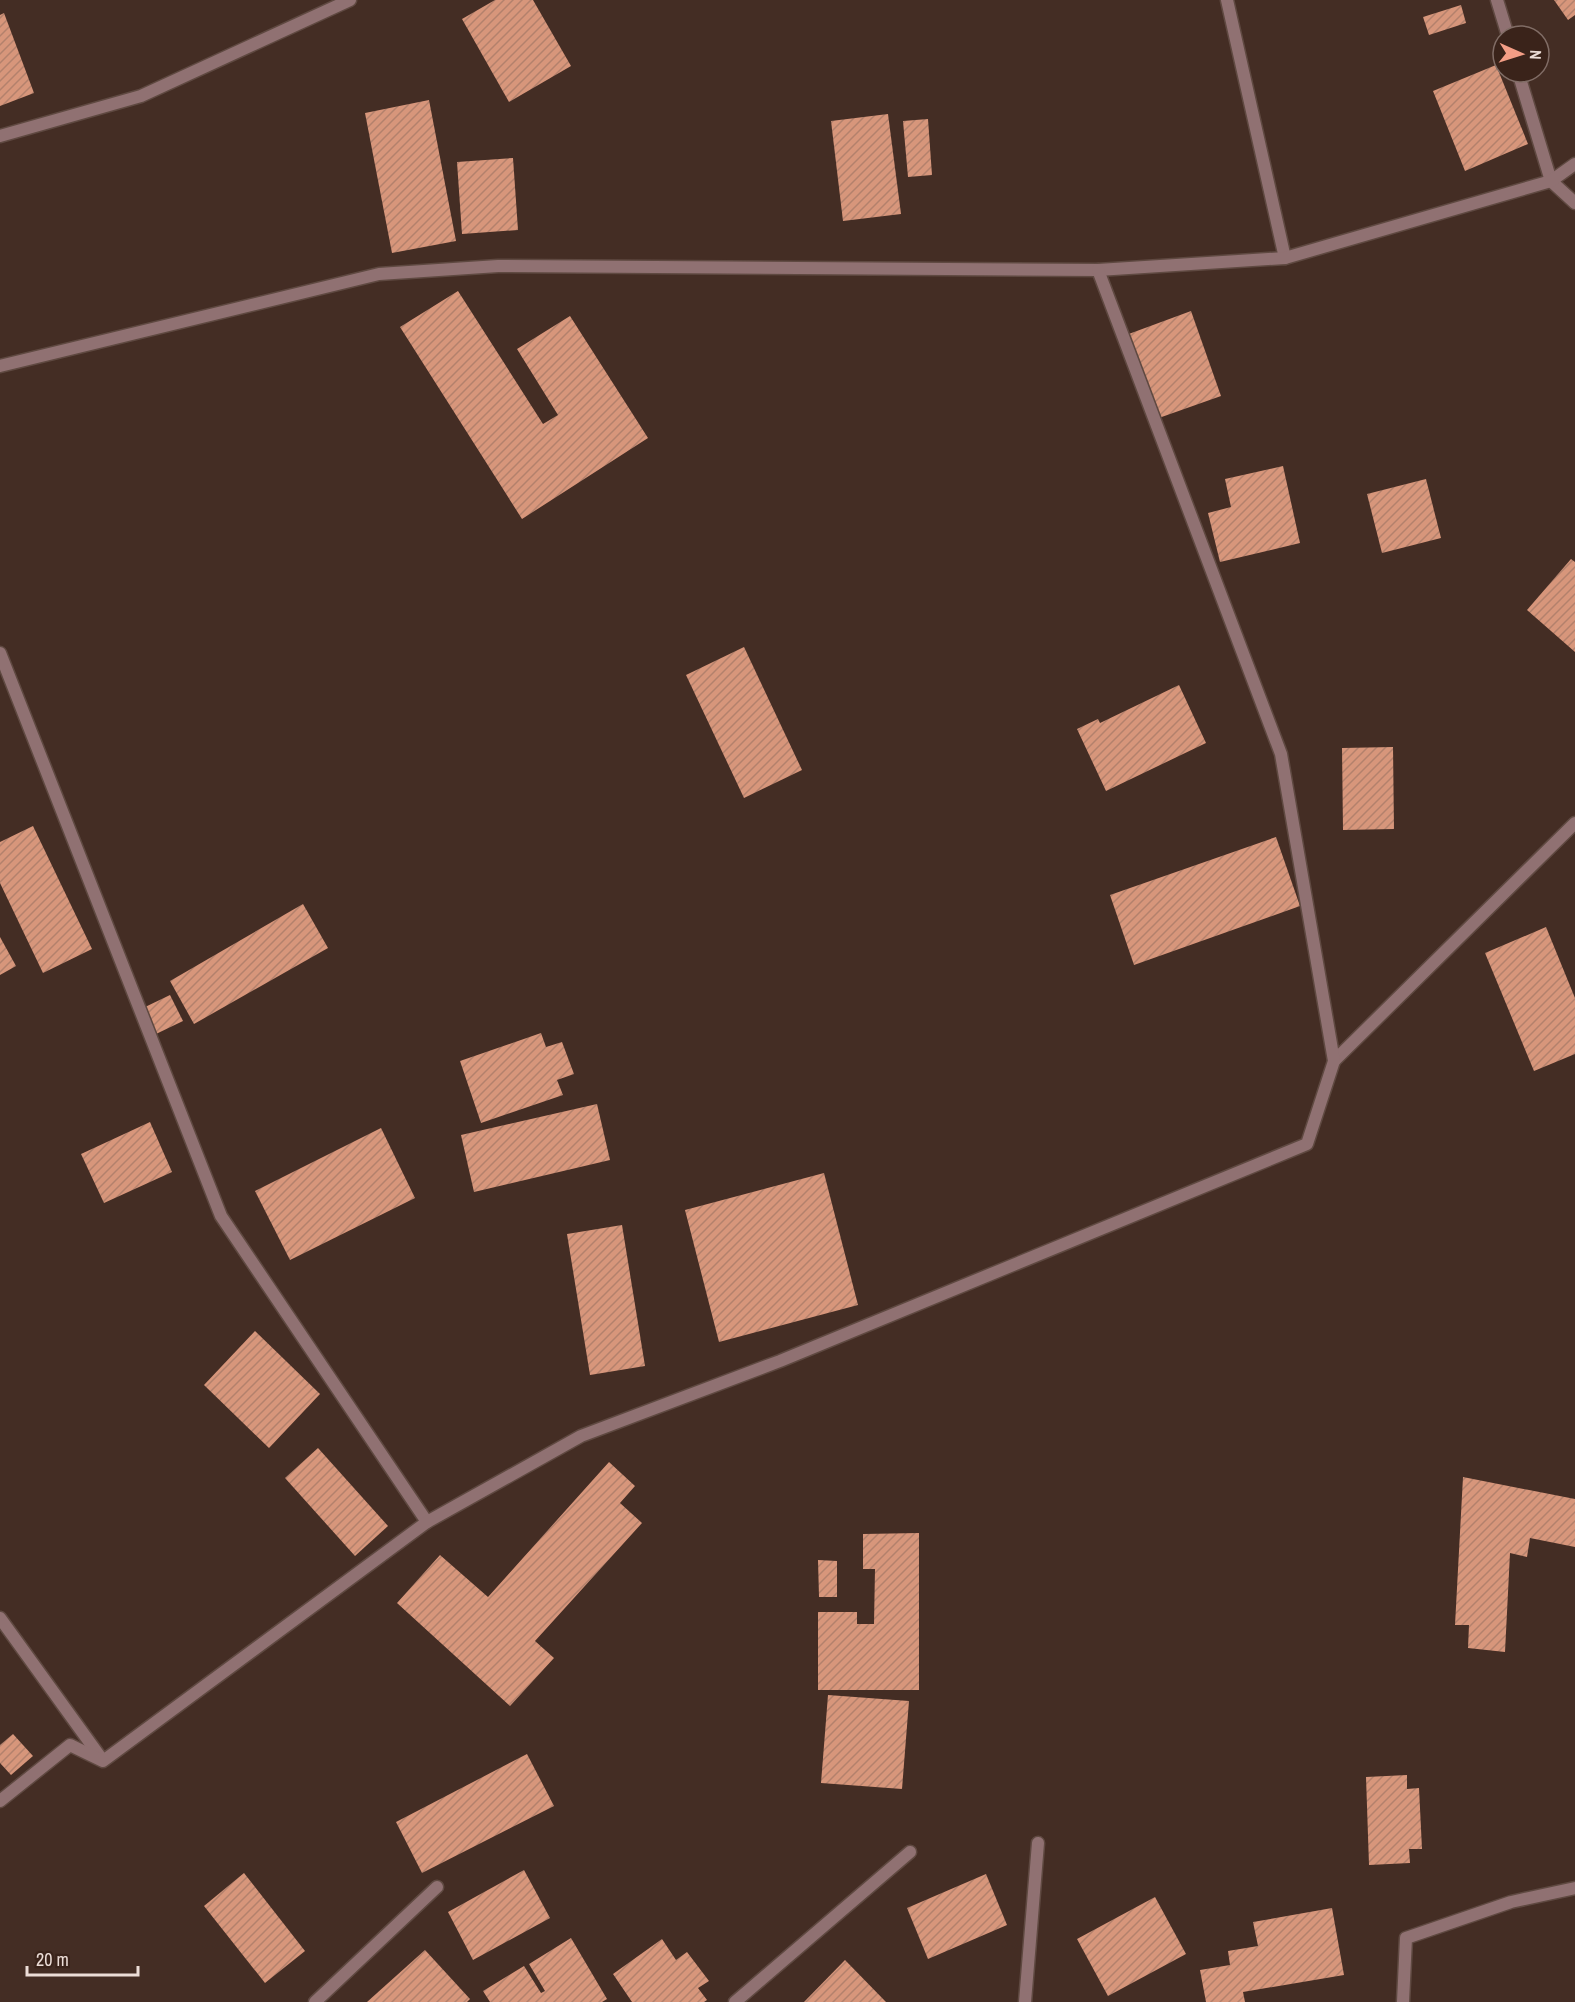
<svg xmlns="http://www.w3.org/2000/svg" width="1575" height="2002" viewBox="0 0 1575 2002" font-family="'Archivo Narrow',sans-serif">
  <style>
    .building { fill: url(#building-hatch) }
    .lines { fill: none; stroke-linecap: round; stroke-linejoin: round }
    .street-casing { stroke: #5f4941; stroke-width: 15 }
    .street { stroke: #907172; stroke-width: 12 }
  </style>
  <defs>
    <pattern id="building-hatch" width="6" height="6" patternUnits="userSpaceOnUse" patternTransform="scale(1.5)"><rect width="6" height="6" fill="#d7967b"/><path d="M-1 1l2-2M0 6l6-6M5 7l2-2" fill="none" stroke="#b3816c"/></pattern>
  </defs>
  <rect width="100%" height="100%" fill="#442d24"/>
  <g class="building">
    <polygon points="495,0 533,0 571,66 509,102 462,19"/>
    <polygon points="1554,0 1575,0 1575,15 1568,20"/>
    <polygon points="1461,5 1466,23 1429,35 1423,17"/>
    <polygon points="4,13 34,93 0,106 0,15"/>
    <polygon points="1496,65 1528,144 1465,171 1433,91"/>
    <polygon points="429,100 456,241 392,253 365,113"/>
    <polygon points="888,114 901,214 843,221 831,121"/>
    <polygon points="928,119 932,175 908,177 903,121"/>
    <polygon points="513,158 518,230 462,234 457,162"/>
    <polygon points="458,291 543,424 558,415 517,349 570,316 648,438 522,519 400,327"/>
    <polygon points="1191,311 1221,396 1156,419 1126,335"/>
    <polygon points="1283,466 1300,543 1220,562 1208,513 1231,507 1225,479"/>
    <polygon points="1426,479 1441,538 1382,553 1367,494"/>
    <polygon points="1571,559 1575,562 1575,652 1527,610"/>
    <polygon points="744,647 802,770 744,798 686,675"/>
    <polygon points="1179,685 1206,743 1106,791 1077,729 1098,719 1100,723"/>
    <polygon points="1393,747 1394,829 1343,830 1342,748"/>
    <polygon points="33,826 92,949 43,973 0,883 0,842"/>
    <polygon points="1276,837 1300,906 1134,965 1110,895"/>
    <polygon points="303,904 328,948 194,1024 170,981"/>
    <polygon points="1546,927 1575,998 1575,1054 1534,1071 1485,953"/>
    <polygon points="0,937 16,966 0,975"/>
    <polygon points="170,995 183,1021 156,1034 143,1008"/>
    <polygon points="541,1033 546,1047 562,1042 574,1074 557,1080 563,1095 481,1123 460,1061"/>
    <polygon points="597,1104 610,1160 474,1192 461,1135"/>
    <polygon points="150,1122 172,1172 104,1203 81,1154"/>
    <polygon points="381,1128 415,1198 290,1260 255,1191"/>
    <polygon points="824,1173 858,1305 719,1342 685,1210"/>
    <polygon points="622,1225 645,1366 590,1375 567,1234"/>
    <polygon points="255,1331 320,1394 269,1448 204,1385"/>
    <polygon points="318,1448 388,1526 355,1556 285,1478"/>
    <polygon points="609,1462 635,1486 620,1503 642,1523 535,1641 554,1658 510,1706 397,1603 440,1555 488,1597"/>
    <polygon points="1463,1477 1575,1499 1575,1547 1530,1538 1527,1557 1510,1553 1505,1652 1468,1648 1469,1625 1455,1625"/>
    <polygon points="919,1533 919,1690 818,1690 818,1612 857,1612 857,1624 874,1624 875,1569 863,1569 863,1534"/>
    <polygon points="818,1560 837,1561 837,1597 819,1597"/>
    <polygon points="828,1695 909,1701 902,1789 821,1783"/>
    <polygon points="13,1734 33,1756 11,1775 0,1763 0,1745"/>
    <polygon points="527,1754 554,1806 422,1873 396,1822"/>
    <polygon points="1407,1775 1407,1789 1419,1788 1422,1849 1409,1849 1410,1863 1369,1865 1366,1777"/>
    <polygon points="524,1870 550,1918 473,1960 448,1912"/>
    <polygon points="244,1873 305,1951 265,1983 204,1906"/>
    <polygon points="986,1874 1007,1925 928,1959 907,1908"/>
    <polygon points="1155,1897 1186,1954 1108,1996 1077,1939"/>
    <polygon points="1332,1908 1344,1975 1243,1992 1245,2002 1206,2002 1200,1970 1230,1965 1228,1951 1258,1946 1253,1922"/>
    <polygon points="571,1938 607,1999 602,2002 490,2002 483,1991 524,1966 541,1993 545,1991 529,1964"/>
    <polygon points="662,1939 676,1960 687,1952 709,1981 698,1988 707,2000 704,2002 632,2002 613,1974"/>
    <polygon points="425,1950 470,1999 467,2002 367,2002"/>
    <polygon points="845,1960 886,2002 804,2002"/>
  </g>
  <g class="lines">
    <defs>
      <g id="street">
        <polyline points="1227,0 1285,258"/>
        <polyline points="1497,0 1508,36"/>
        <polyline points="1518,72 1551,181 1575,203"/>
        <polyline points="0,136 141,96 350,0"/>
        <polyline points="0,366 379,274 498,266 1098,270 1285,258 1551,181 1575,164"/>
        <polyline points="0,653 221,1216 427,1522"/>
        <polyline points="1334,1061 1575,823"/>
        <polyline points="0,1618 101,1758"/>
        <polyline points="0,1801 70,1745 103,1761 427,1522 581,1436 780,1361 1307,1144 1334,1061 1281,754 1098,270"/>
        <polyline points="315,2002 437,1887"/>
        <polyline points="735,2002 910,1852"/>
        <polyline points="1025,2002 1038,1843"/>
        <polyline points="1403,2002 1406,1938 1511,1902 1575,1888"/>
      </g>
    </defs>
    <use href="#street" class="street-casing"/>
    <use href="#street" class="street"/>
  </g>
  <g transform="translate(1521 54) rotate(93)"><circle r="28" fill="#3a231a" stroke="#816d66" stroke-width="1.5"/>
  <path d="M0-4.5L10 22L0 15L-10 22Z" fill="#f49e86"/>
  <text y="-9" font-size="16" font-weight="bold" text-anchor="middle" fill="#ecddd7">N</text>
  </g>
  <path d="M27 1966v9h111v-9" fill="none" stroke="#ecddd7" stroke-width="3"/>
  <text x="36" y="1966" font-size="18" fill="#ecddd7" stroke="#3a231a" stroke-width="4.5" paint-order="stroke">20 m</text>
</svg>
